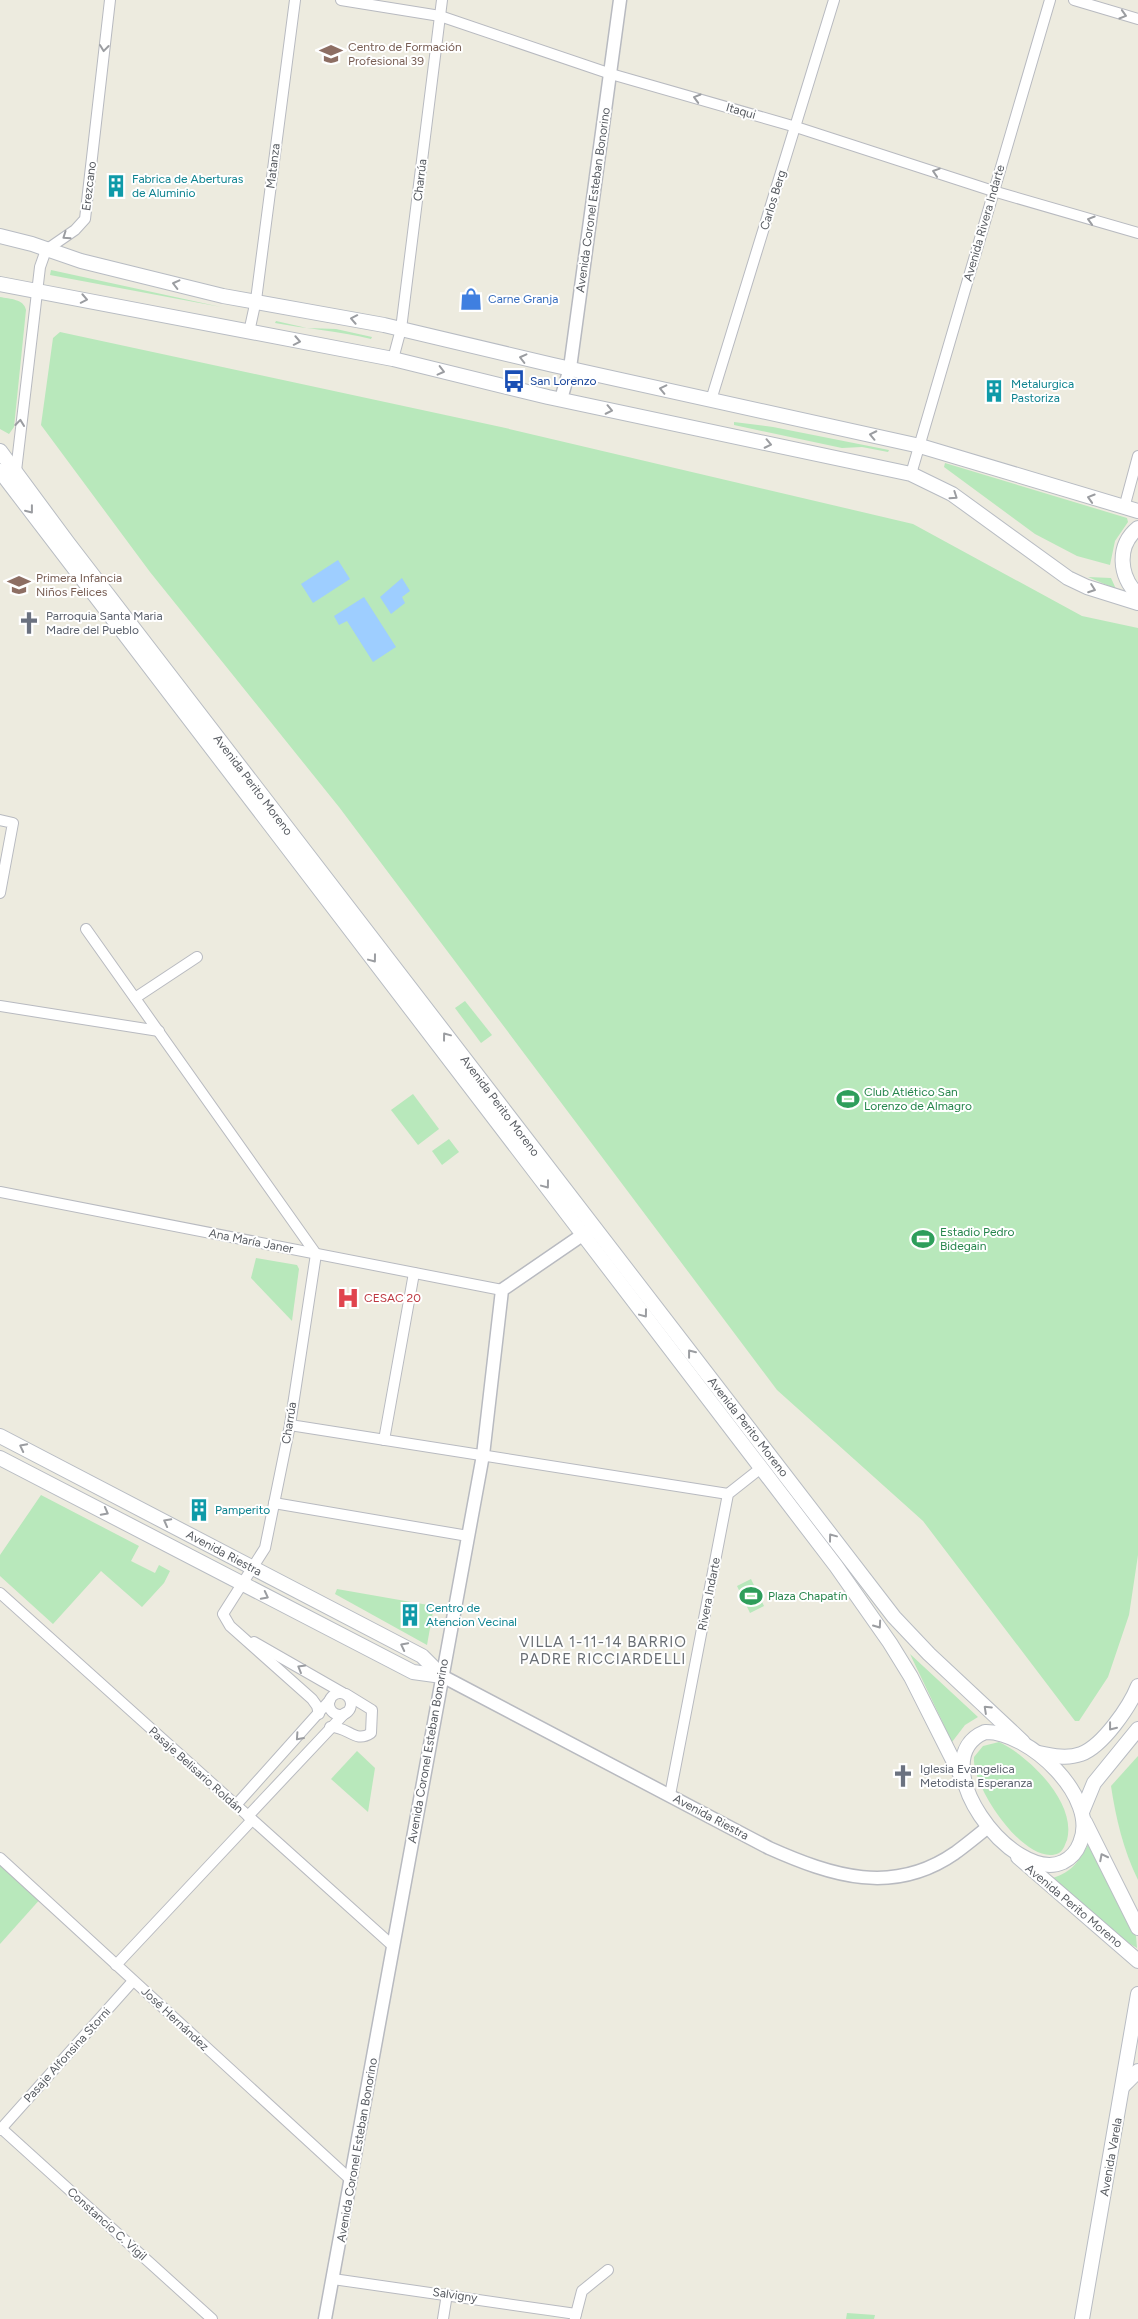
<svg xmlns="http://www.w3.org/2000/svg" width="1138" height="2319" viewBox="0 0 1138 2319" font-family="Figtree,sans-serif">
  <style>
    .green { fill: #b8e8bb }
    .water { fill: #9eceff }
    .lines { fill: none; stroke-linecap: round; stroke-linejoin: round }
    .minor-casing { stroke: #b8bac0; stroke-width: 12 }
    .tertiary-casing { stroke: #b8bac0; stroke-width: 15 }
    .secondary-casing { stroke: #b8bcc3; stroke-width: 16 }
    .minor { stroke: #fff; stroke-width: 10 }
    .tertiary { stroke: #fff; stroke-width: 12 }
    .secondary { stroke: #fff; stroke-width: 14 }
    .oneway { stroke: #9b9da1 }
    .labels { text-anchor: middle; stroke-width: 4; stroke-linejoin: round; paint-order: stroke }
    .education-label { font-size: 12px; fill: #785e54; stroke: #fff; text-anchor: start }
    .street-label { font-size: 12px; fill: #585c62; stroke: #fff }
    .culture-label { font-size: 12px; fill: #0d838f; stroke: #fff; text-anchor: start }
    .shop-label { font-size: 12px; fill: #366cbe; stroke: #fff; text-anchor: start }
    .transit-label { font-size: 12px; fill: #164399; stroke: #fff; text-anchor: start }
    .worship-label { font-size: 12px; fill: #5b616d; stroke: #fff; text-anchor: start }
    .leisure-label { font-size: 12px; fill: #27864d; stroke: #fff; text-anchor: start }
    .health-label { font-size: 12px; fill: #be3a42; stroke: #fff; text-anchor: start }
    .quarter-label { font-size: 15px; letter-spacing: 1px; fill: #696e74; stroke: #fff }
  </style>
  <rect width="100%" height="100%" fill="#edebdf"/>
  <g class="green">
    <polygon points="51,270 221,307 50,275"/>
    <path d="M0,297C10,299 24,299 26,310L14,427L9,434L0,429Z"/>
    <path d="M276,321L307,328L336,329L372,337L371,339C339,331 307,329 275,323Z"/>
    <polygon points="60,332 501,427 913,524 1082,616 1138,628 1138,1555 1129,1615 1108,1677 1079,1721 1075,1721 923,1521 777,1390 339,807 150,572 41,425 53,338"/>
    <polygon points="734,422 773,427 889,450 888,452 862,447 842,448 734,425"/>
    <polygon points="945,463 1127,518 1128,522 1115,541 1110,565 1077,556 1035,534 944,467"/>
    <polygon points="1088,577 1111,578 1116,589"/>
    <polygon points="465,1001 492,1035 481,1043 455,1008"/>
    <polygon points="413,1094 439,1129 418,1145 391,1110"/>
    <polygon points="449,1139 459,1152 442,1165 432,1151"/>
    <polygon points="256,1258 297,1265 299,1269 292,1321 251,1278"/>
    <polygon points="41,1495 139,1546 131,1561 155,1573 159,1565 170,1571 164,1583 142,1607 101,1571 53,1624 0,1576 0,1555"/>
    <polygon points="751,1579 764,1606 750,1613 737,1586"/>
    <polygon points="337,1589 434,1606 427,1645 335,1594"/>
    <polygon points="910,1654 978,1717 965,1725 952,1742"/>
    <path d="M999,1742C1029,1756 1077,1803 1067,1840C1065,1844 1064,1850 1059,1853C1027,1869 971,1787 974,1757L983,1746Z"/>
    <polygon points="357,1751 375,1768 368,1812 331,1779"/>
    <path d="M1138,1756V1880C1123,1849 1116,1819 1111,1786Z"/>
    <path d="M1088,1845L1136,1936L1137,1948L1120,1938L1049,1879C1070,1874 1078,1863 1088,1845Z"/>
    <polygon points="0,1858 42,1897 0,1944"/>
    <polygon points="847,2313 875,2315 874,2319 846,2319"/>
  </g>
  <g class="water">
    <polygon points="338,560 350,579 313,603 301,584"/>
    <polygon points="402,578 410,591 402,597 405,603 391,614 380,597"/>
    <polygon points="364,597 396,647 373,662 347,621 339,625 334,616"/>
  </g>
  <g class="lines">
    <defs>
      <g id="minor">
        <polyline points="341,0 440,16 611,74 796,127 993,191 1138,233"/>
        <polyline points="1074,0 1138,19"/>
        <polyline points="249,332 256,300 295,0"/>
        <polyline points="393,359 401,329 442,0"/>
        <polyline points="711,400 834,0"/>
        <polyline points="16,471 40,267 46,250 75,230 85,219 110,0"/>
        <polyline points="911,474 1050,0"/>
        <polyline points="1124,508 1138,456"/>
        <polyline points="0,820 13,823 0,893"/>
        <polyline points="86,929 316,1254 290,1425 265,1548 223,1614 230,1626 312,1699 317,1706 319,1714"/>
        <polyline points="135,998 197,957"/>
        <polyline points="0,1006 159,1031"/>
        <polyline points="0,1192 502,1290"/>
        <polyline points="290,1425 728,1494"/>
        <polyline points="384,1440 414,1273"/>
        <polyline points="274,1503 468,1536"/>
        <polyline points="0,1593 393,1946"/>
        <polyline points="254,1642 343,1693"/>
        <circle cx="340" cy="1704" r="11"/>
        <path d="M330,1727C348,1726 355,1744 371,1733L372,1710L346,1694"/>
        <polyline points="670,1795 728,1494 761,1468"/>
        <polyline points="236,1805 330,1700"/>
        <polyline points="248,1816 345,1713"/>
        <polyline points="0,1858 351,2180"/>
        <polyline points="116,1965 252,1820"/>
        <polyline points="2,2129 212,2319"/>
        <polyline points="0,2130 133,1981"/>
        <polyline points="333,2279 576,2314"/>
        <polyline points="575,2318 582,2291 608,2270"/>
        <polyline points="443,2319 447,2294"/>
      </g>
      <g id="tertiary">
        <polyline points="561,399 570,368 620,0"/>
        <path d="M442,1676L769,1848C832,1876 893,1896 955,1853C966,1845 977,1836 988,1827"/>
        <polyline points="325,2319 483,1455 502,1290 591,1229"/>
      </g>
      <g id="secondary">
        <polyline points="0,236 32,244 81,261 223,296 384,325 553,365 920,446 1138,511"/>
        <polyline points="0,284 393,359 548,397 911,474 952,494 1068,578 1087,587 1138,603"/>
        <polyline points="0,451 68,543 894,1617 929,1654 1023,1742"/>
        <polyline points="0,471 836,1566 890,1643 911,1677 967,1788"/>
        <path d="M1138,528C1116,546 1119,576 1138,595"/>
        <polyline points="0,1436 422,1656 442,1676"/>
        <polyline points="0,1458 413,1672 442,1676"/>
        <path d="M985,1732C1029,1731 1100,1798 1080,1843C1077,1851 1071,1858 1063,1862C1012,1885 920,1759 985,1732Z"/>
        <path d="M1039,1753C1053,1756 1067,1759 1081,1754C1103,1746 1130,1706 1138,1686"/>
        <polyline points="1082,1812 1094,1783 1138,1729"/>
        <polyline points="1085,1822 1138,1928"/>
        <polyline points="1018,1857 1138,1961"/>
        <polyline points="1123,2086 1138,2071"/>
        <polyline points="1082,2319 1138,1994"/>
      </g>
    </defs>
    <use href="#minor" class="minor-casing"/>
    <use href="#tertiary" class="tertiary-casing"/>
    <use href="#secondary" class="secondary-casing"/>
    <use href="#minor" class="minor"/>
    <use href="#tertiary" class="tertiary"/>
    <use href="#secondary" class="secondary"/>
  </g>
  <defs><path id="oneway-chevron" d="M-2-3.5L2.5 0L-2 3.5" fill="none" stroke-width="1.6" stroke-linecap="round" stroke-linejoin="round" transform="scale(1.25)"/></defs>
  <g class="oneway">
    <use href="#oneway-chevron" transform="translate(1123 15) rotate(17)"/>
    <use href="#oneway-chevron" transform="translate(104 48) rotate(97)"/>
    <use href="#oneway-chevron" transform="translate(697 98) rotate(-164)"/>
    <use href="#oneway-chevron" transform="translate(936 172) rotate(-162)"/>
    <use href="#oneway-chevron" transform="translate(1091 220) rotate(-163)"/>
    <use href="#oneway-chevron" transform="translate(66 236) rotate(145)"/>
    <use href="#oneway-chevron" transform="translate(176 284) rotate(-166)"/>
    <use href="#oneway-chevron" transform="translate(84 299) rotate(11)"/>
    <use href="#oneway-chevron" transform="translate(354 319) rotate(-169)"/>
    <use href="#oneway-chevron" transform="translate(297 341) rotate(11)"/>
    <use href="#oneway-chevron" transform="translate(523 358) rotate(-166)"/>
    <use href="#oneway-chevron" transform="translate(441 371) rotate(14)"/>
    <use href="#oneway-chevron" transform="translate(663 389) rotate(-167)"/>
    <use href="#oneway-chevron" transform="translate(609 410) rotate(12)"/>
    <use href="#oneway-chevron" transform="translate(20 423) rotate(-84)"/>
    <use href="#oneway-chevron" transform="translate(873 435) rotate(-168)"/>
    <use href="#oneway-chevron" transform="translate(768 444) rotate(12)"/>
    <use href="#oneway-chevron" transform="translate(954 496) rotate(34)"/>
    <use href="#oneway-chevron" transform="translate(1091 498) rotate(-163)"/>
    <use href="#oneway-chevron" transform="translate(30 510) rotate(52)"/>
    <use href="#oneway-chevron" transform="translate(1092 589) rotate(20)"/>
    <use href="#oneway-chevron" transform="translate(373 959) rotate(53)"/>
    <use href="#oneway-chevron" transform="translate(446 1036) rotate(-127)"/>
    <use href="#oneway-chevron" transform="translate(546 1185) rotate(53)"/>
    <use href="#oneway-chevron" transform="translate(644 1314) rotate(53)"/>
    <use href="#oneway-chevron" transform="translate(691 1353) rotate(-128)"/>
    <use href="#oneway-chevron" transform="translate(23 1447) rotate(-153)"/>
    <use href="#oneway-chevron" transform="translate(105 1512) rotate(28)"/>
    <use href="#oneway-chevron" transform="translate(167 1522) rotate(-152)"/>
    <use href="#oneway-chevron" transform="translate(832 1537) rotate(-127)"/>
    <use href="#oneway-chevron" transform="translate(265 1596) rotate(27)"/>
    <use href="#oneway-chevron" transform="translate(878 1625) rotate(55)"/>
    <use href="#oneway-chevron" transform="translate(404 1646) rotate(-153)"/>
    <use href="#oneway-chevron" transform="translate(301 1668) rotate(-150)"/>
    <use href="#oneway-chevron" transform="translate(987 1709) rotate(-137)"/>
    <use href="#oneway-chevron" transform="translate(1112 1727) rotate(128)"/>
    <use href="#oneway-chevron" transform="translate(299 1737) rotate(132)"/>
    <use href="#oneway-chevron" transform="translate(1103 1857) rotate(-117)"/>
  </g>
  <defs>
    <symbol id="school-bare" viewBox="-9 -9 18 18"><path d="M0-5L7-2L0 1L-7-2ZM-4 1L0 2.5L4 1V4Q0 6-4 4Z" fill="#8d6e63" stroke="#fff" stroke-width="2.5" paint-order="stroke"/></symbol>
    <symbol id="building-bare" viewBox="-9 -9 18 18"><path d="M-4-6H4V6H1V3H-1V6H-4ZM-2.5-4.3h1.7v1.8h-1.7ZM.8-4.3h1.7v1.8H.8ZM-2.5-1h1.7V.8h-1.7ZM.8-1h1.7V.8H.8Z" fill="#0f9aa8" stroke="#fff" stroke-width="2.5" paint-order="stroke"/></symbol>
    <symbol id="shop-bare" viewBox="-9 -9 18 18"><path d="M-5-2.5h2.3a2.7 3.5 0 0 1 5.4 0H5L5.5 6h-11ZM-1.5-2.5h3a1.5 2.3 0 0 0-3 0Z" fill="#3f7fe0" stroke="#fff" stroke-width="2.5" paint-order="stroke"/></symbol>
    <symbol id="bus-bare" viewBox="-9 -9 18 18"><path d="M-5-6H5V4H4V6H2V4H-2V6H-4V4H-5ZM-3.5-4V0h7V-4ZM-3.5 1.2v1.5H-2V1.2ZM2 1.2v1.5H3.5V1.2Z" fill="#1a4fb4" stroke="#fff" stroke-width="2.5" paint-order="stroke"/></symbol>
    <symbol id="church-bare" viewBox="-9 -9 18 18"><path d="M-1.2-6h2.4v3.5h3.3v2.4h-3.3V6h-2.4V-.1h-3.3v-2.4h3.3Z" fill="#6b7280" stroke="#fff" stroke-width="2.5" paint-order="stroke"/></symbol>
    <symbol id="stadium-bare" viewBox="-9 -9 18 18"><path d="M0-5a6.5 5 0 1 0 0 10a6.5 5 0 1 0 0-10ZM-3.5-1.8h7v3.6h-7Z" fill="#2e9e5b" stroke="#fff" stroke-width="2.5" paint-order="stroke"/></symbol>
    <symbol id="hospital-bare" viewBox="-9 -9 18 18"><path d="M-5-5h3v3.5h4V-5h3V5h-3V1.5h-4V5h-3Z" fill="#e0444e" stroke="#fff" stroke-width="2.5" paint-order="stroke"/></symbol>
  </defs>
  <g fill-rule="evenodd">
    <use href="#school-bare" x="315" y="38" width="32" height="32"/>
    <use href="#building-bare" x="100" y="170" width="32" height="32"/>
    <use href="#shop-bare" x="455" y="283" width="32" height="32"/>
    <use href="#bus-bare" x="498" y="365" width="32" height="32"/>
    <use href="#building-bare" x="978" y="375" width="32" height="32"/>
    <use href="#school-bare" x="3" y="569" width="32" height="32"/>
    <use href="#church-bare" x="13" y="607" width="32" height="32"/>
    <use href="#stadium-bare" x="832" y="1083" width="32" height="32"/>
    <use href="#stadium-bare" x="907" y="1223" width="32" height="32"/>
    <use href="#hospital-bare" x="332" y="1282" width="32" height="32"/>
    <use href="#building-bare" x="183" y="1494" width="32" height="32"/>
    <use href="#stadium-bare" x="735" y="1580" width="32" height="32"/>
    <use href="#building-bare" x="394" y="1599" width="32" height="32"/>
    <use href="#church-bare" x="887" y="1760" width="32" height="32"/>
  </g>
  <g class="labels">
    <g class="education-label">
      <text x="348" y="51">Centro de Formación<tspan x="348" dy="14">Profesional 39</tspan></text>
      <text x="36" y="582">Primera Infancia<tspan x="36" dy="14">Niños Felices</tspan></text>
    </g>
    <g class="street-label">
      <text transform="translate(741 111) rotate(16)" y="4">Itaqui</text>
      <text transform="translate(273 166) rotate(-83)" y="4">Matanza</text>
      <text transform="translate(420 180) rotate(-83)" y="4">Charrúa</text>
      <text transform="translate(89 186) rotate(-83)" y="4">Erezcano</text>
      <text transform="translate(593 200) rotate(-82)" y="4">Avenida Coronel Esteban Bonorino</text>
      <text transform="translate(773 200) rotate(-73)" y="4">Carlos Berg</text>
      <text transform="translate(984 223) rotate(-74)" y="4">Avenida Rivera Indarte</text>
      <text transform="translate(253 785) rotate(53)" y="4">Avenida Perito Moreno</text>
      <text transform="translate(500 1106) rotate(53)" y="4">Avenida Perito Moreno</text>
      <text transform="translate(251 1241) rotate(11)" y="4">Ana María Janer</text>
      <text transform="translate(289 1423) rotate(-81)" y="4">Charrúa</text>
      <text transform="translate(748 1427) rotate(52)" y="4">Avenida Perito Moreno</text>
      <text transform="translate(224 1553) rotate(28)" y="4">Avenida Riestra</text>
      <text transform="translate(709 1594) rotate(-79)" y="4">Rivera Indarte</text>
      <text transform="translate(428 1751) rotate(-80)" y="4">Avenida Coronel Esteban Bonorino</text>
      <text transform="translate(196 1770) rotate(42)" y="4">Pasaje Belisario Roldán</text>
      <text transform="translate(711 1817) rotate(28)" y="4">Avenida Riestra</text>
      <text transform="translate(1074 1906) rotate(40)" y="4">Avenida Perito Moreno</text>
      <text transform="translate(175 2019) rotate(43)" y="4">José Hernández</text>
      <text transform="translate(67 2055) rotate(-48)" y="4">Pasaje Alfonsina Storni</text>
      <text transform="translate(357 2150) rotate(-80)" y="4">Avenida Coronel Esteban Bonorino</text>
      <text transform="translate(1111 2157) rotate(-80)" y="4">Avenida Varela</text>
      <text transform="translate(107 2224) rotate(42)" y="4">Constancio C. Vigil</text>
      <text transform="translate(455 2295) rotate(8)" y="4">Salvigny</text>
    </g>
    <g class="culture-label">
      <text x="132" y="183">Fabrica de Aberturas<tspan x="132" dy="14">de Aluminio</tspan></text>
      <text x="1011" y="388">Metalurgica<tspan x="1011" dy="14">Pastoriza</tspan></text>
      <text x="215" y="1514">Pamperito</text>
      <text x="426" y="1612">Centro de<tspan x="426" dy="14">Atencion Vecinal</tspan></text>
    </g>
    <g class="shop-label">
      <text x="488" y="303">Carne Granja</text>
    </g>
    <g class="transit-label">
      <text x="530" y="385">San Lorenzo</text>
    </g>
    <g class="worship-label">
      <text x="46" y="620">Parroquia Santa Maria<tspan x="46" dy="14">Madre del Pueblo</tspan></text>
      <text x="920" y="1773">Iglesia Evangelica<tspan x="920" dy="14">Metodista Esperanza</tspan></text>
    </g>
    <g class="leisure-label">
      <text x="864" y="1096">Club Atlético San<tspan x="864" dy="14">Lorenzo de Almagro</tspan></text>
      <text x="940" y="1236">Estadio Pedro<tspan x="940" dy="14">Bidegain</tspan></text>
      <text x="768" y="1600">Plaza Chapatín</text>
    </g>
    <g class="health-label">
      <text x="364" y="1302">CESAC 20</text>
    </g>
    <g class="quarter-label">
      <text x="603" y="1647">VILLA 1-11-14 BARRIO<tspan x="603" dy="17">PADRE RICCIARDELLI</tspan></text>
    </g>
  </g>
</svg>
